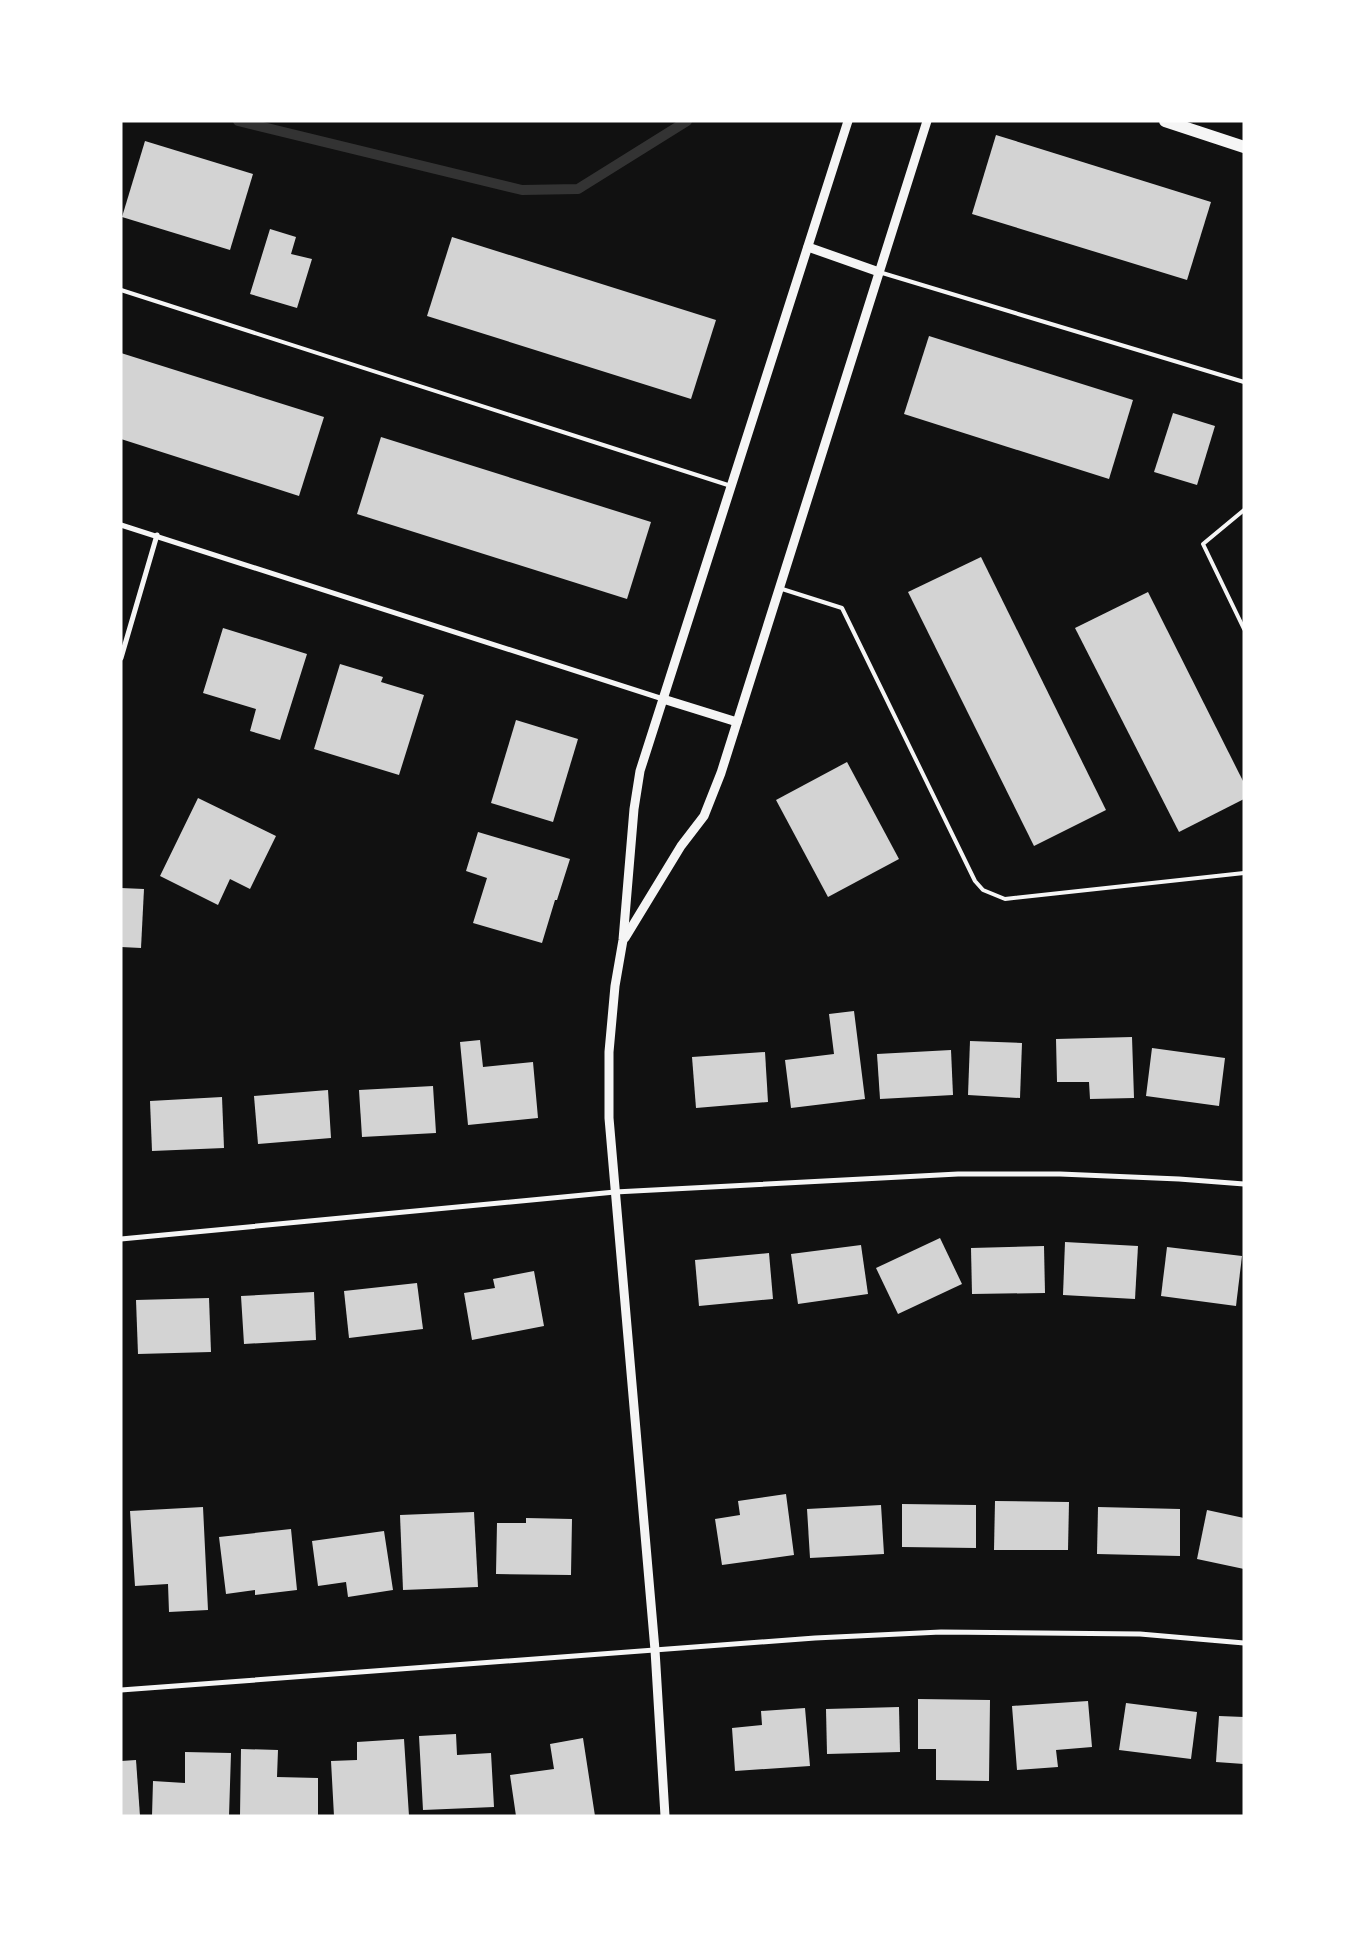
<svg xmlns="http://www.w3.org/2000/svg" width="1365" height="1937" viewBox="0 0 1365 1937" font-family="Montserrat,sans-serif">
  <style>
    .lines { fill: none; stroke-linecap: round; stroke-linejoin: round }
    .stream { stroke: #333; stroke-width: 10 }
    .building { fill: #d3d3d3 }
    .service { stroke: #f5f5f5; stroke-width: 4 }
    .minor { stroke: #f5f5f5; stroke-width: 5 }
    .tertiary { stroke: #f5f5f5; stroke-width: 9 }
    .primary { stroke: #f5f5f5; stroke-width: 12 }
  </style>
  <rect width="100%" height="100%" fill="#111"/>
  <g class="lines">
    <polyline class="stream" points="238,121 522,190 578,189 687,121"/>
  </g>
  <g class="building">
    <polygon points="996,135 1211,202 1187,280 972,214"/>
    <polygon points="145,141 253,174 230,250 122,217"/>
    <polygon points="270,229 296,237 291,254 312,259 297,308 250,294"/>
    <polygon points="452,237 716,320 691,399 427,316"/>
    <polygon points="929,336 1133,400 1109,479 904,414"/>
    <polygon points="121,353 324,417 299,496 121,439"/>
    <polygon points="1173,413 1215,426 1197,485 1154,472"/>
    <polygon points="381,437 651,522 627,599 357,514"/>
    <polygon points="981,557 1106,810 1034,846 908,592"/>
    <polygon points="1148,592 1244,783 1244,799 1179,832 1075,628"/>
    <polygon points="223,628 307,654 280,740 250,731 256,709 203,693"/>
    <polygon points="340,664 383,677 381,682 424,695 399,775 314,749"/>
    <polygon points="516,720 578,739 553,822 491,803"/>
    <polygon points="847,762 899,859 828,897 776,800"/>
    <polygon points="198,798 276,836 250,889 230,879 218,905 160,876"/>
    <polygon points="478,832 570,859 557,900 555,900 542,943 473,923 487,878 466,871"/>
    <polygon points="121,888 144,889 141,948 121,947"/>
    <polygon points="854,1011 865,1099 791,1108 785,1060 834,1054 829,1014"/>
    <polygon points="1132,1037 1134,1098 1090,1099 1089,1082 1057,1082 1056,1039"/>
    <polygon points="480,1040 483,1067 533,1062 538,1118 468,1125 460,1042"/>
    <polygon points="970,1041 1022,1043 1020,1098 968,1095"/>
    <polygon points="1152,1048 1225,1058 1219,1106 1146,1096"/>
    <polygon points="951,1050 953,1095 880,1099 877,1054"/>
    <polygon points="765,1052 768,1102 696,1108 692,1057"/>
    <polygon points="433,1086 436,1133 362,1137 359,1090"/>
    <polygon points="328,1090 331,1138 258,1144 254,1096"/>
    <polygon points="222,1097 224,1148 152,1151 150,1101"/>
    <polygon points="940,1238 962,1284 898,1314 876,1268"/>
    <polygon points="1065,1242 1138,1246 1135,1299 1063,1295"/>
    <polygon points="861,1245 868,1294 798,1304 791,1254"/>
    <polygon points="1044,1246 1045,1293 972,1294 971,1248"/>
    <polygon points="1167,1247 1242,1256 1236,1306 1161,1296"/>
    <polygon points="769,1253 773,1299 699,1306 695,1260"/>
    <polygon points="534,1271 544,1326 472,1340 464,1293 495,1288 493,1279"/>
    <polygon points="417,1283 423,1329 349,1338 344,1291"/>
    <polygon points="314,1292 316,1340 244,1344 241,1296"/>
    <polygon points="209,1298 211,1352 138,1354 136,1300"/>
    <polygon points="786,1494 794,1555 722,1565 715,1519 740,1515 738,1501"/>
    <polygon points="995,1501 1069,1502 1068,1550 994,1550"/>
    <polygon points="902,1504 976,1505 976,1548 902,1547"/>
    <polygon points="881,1505 884,1554 810,1558 807,1509"/>
    <polygon points="203,1507 208,1610 169,1612 168,1584 135,1586 130,1511"/>
    <polygon points="1098,1507 1180,1509 1180,1556 1097,1554"/>
    <polygon points="1207,1510 1244,1518 1244,1569 1197,1559"/>
    <polygon points="474,1512 478,1587 403,1590 400,1515"/>
    <polygon points="526,1518 572,1519 571,1575 496,1574 497,1523 526,1523"/>
    <polygon points="291,1529 297,1590 255,1595 255,1590 226,1594 219,1537"/>
    <polygon points="384,1531 393,1590 348,1597 346,1582 318,1586 312,1541"/>
    <polygon points="918,1699 990,1700 989,1781 936,1780 936,1749 918,1749"/>
    <polygon points="1088,1701 1092,1747 1056,1750 1058,1767 1017,1770 1012,1706"/>
    <polygon points="1126,1703 1197,1712 1191,1759 1119,1750"/>
    <polygon points="899,1707 900,1752 827,1754 826,1709"/>
    <polygon points="805,1708 810,1766 735,1771 732,1728 762,1725 761,1711"/>
    <polygon points="1219,1716 1244,1717 1244,1764 1216,1762"/>
    <polygon points="456,1734 457,1755 491,1753 494,1807 423,1810 419,1736"/>
    <polygon points="583,1738 595,1816 516,1816 510,1775 554,1769 550,1744"/>
    <polygon points="404,1739 409,1816 334,1816 331,1761 357,1760 357,1742"/>
    <polygon points="241,1749 278,1750 277,1777 318,1778 318,1816 240,1816"/>
    <polygon points="185,1752 231,1753 229,1816 152,1816 153,1781 185,1783"/>
    <polygon points="136,1760 140,1816 121,1816 121,1761"/>
  </g>
  <g class="lines">
    <g class="service">
      <polyline points="879,272 1244,382"/>
      <polyline points="121,290 731,486"/>
      <polyline points="1244,510 1203,544 1244,629"/>
      <polyline points="779,588 842,608 975,881 983,890 1005,899 1244,873"/>
    </g>
    <g class="minor">
      <polyline points="121,525 663,699"/>
      <polyline points="121,658 157,535"/>
      <polyline points="121,1239 615,1192 958,1174 1060,1174 1179,1179 1244,1184"/>
      <polyline points="121,1690 815,1638 941,1632 1140,1634 1244,1643"/>
    </g>
    <g class="tertiary">
      <polyline points="808,247 879,272"/>
      <polyline points="663,699 737,722"/>
      <polyline points="625,938 681,846 704,816 721,773 927,121"/>
      <polyline points="665,1816 655,1650 609,1118 609,1052 615,986 623,940 634,809 640,771 848,121"/>
    </g>
    <polyline class="primary" points="1165,121 1244,147"/>
  </g>
  <rect width="1365" height="1937" fill="none" stroke="#ffffff" stroke-width="245"/>
</svg>
